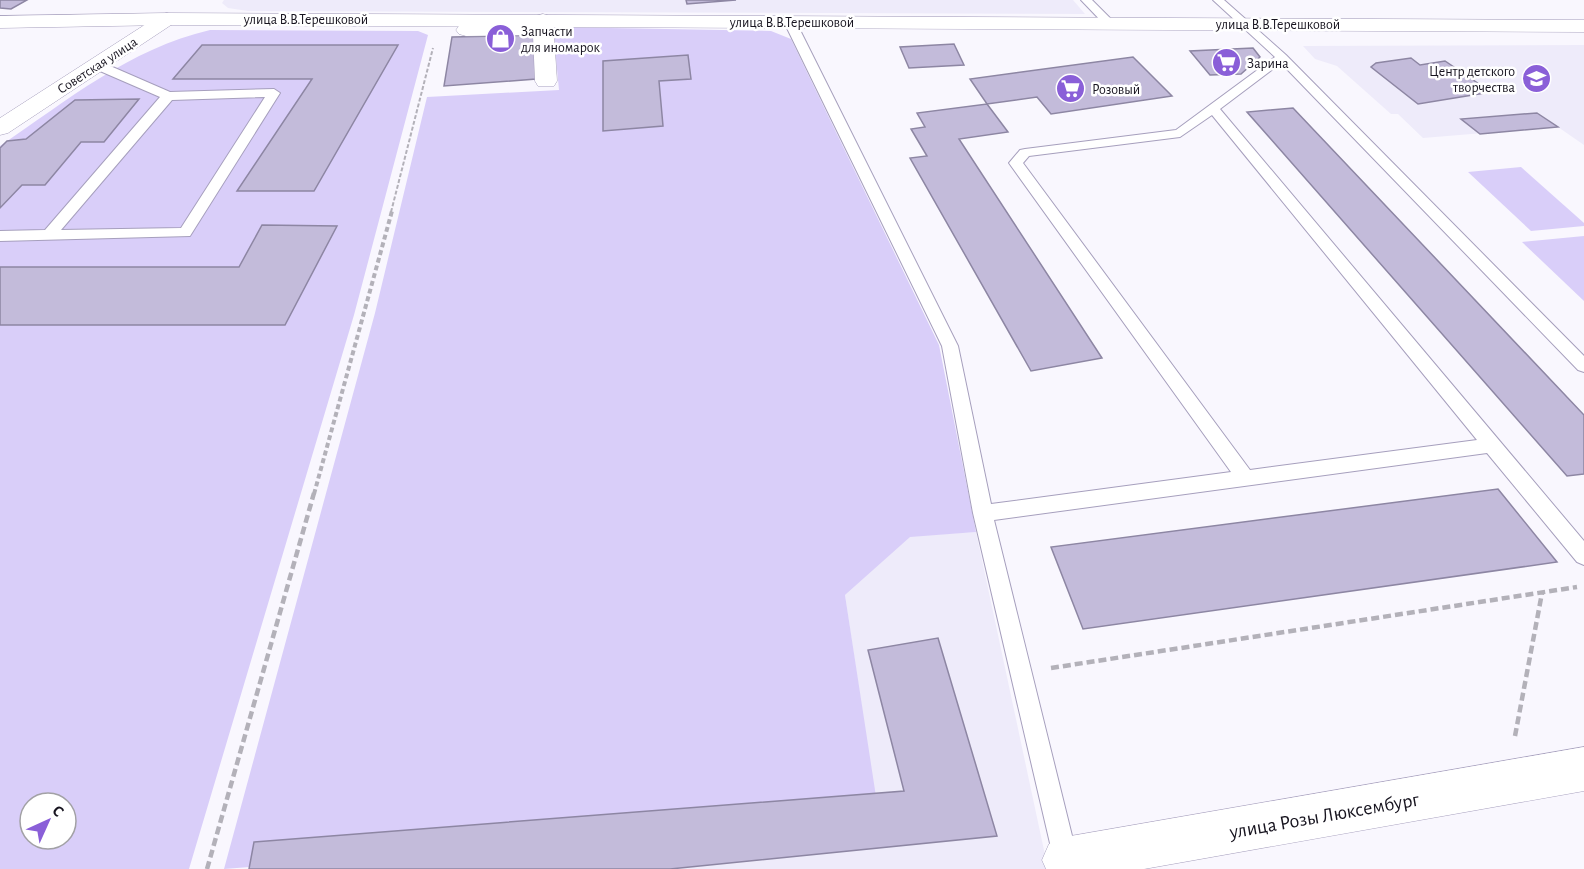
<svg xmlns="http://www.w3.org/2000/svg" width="1584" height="869" viewBox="0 0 1584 869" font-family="'Alegreya Sans',sans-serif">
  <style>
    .built { fill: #eeebfa }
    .green { fill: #d9cef9; fill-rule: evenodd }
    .building { fill: #c3bbda; stroke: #8d86a3; stroke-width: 1.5 }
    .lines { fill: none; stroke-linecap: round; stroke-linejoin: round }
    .lane-casing { stroke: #a69fbd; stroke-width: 2 }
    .street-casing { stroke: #a69fbd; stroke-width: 1 }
    .secondary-casing { stroke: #a69fbd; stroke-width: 1 }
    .path-far2 { stroke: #b3b1b9; stroke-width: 2; stroke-dasharray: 4 2; stroke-linecap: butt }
    .path-far1 { stroke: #b3b1b9; stroke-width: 4; stroke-dasharray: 5 3; stroke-linecap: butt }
    .path { stroke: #b3b1b9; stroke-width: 4.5; stroke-dasharray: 8 4; stroke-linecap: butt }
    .lane { fill: #fff; fill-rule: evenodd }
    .street { fill: #fff; fill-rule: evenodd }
    .secondary { fill: #fff; fill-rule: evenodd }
    .labels { text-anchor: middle; stroke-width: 5; stroke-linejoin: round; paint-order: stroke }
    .far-street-label { font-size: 14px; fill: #17141f; stroke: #fff }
    .far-poi-label { font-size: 14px; fill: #17141f; stroke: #fff; text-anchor: start }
    .near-street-label { font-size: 20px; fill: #17141f; stroke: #fff }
  </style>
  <rect width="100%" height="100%" fill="#f9f7fe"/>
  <g class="built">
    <polygon points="224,0 1073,0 1085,14 248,11 228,8 222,3"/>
    <polygon points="1584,45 1584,145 1558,127 1423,138 1398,114 1391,114 1337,66 1315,59 1303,46"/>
    <polygon points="976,532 1048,869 243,869 878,816 845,595 910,536"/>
  </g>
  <g class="green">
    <polygon points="553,27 771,31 791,39 939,345 976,532 910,537 845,595 879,816 224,869 375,313 427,97 559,90"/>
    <path d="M210,30L418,31L428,35L354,315L189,869H0V146C68,100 129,49 210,30ZM30,803H66V839H30Z"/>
    <polygon points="1521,167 1584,223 1584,226 1531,231 1468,172"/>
    <polygon points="1584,236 1584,301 1522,242"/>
  </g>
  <g class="building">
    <polygon points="0,0 27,0 11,9 0,8"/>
    <polygon points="686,0 736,0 687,4"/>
    <polygon points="537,35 536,79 444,86 452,37"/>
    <polygon points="954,44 964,65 909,68 900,47"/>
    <polygon points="202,45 398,45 314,191 237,191 312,79 173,79"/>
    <polygon points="1253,48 1260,57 1241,74 1210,75 1190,51"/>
    <polygon points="688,55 691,79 659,81 663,126 603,131 603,61"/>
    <polygon points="1133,57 1172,96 1051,114 1037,97 987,104 970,79"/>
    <polygon points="1411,58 1420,65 1445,61 1491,92 1418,104 1371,67 1376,63"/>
    <polygon points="139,99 104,142 81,142 45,185 22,185 0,208 0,148 7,141 26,139 75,100"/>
    <polygon points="987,104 1008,132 959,139 1102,358 1031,371 910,158 927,156 911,129 925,127 917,113"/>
    <polygon points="1293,108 1584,415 1584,474 1567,476 1247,112"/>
    <polygon points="1537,113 1558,127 1480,134 1461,119"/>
    <polygon points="262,225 337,226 285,325 0,325 0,267 239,267"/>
    <polygon points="1498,489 1557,562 1083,629 1051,547"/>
    <polygon points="938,638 997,836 670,869 249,869 254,842 904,791 868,650"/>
  </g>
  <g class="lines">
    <defs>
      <g id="lane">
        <polygon points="1081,0 1092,0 1113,21 1113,25 1105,25"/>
        <path d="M1213,0H1224L1286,55L1584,356V372L1578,370L1281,63L1220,109L1584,541V565L1577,562L1487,453L994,520L1078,860L1074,869H1056L973,513L942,346L784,22L790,19L796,22L958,346L991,504L1231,472L1009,163L1020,150L1025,149L1176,130L1275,57ZM1212,115L1477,440L1250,470L1023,163L1029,156L1180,137Z"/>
        <path d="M93,62H101L170,92L274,89L280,93L190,236L0,241V231L45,230L160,97L93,68ZM265,97L181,228L61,230L172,100Z"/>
      </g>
      <g id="street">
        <polygon points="167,13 174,15 177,19 174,23 8,133 0,135 0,118 160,15"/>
        <polygon points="543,14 550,16 553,20 557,81 554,86 538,86 535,81 533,35 466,36 459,34 456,30 459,26 466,24 533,23 536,16"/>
        <polygon points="1584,747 1584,791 1144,869 1046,869 1042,860 1049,844 1065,837"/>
      </g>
      <polygon id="secondary" points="167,13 1584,20 1584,32 167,25 0,28 0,16"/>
    </defs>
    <use href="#lane" class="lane-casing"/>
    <use href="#street" class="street-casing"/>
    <use href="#secondary" class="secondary-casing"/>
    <polyline class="path-far2" points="391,212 433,48"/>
    <polyline class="path-far1" points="314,494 392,211"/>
    <g class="path">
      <polyline points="1051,668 1577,587"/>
      <polyline points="1515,736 1542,593"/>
      <polyline points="207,869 314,493"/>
    </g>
    <use href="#lane" class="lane"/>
    <use href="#street" class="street"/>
    <use href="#secondary" class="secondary"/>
  </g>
  <defs>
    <symbol id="shop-disc" viewBox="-11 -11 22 22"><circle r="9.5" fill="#8a5fd8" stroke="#fff"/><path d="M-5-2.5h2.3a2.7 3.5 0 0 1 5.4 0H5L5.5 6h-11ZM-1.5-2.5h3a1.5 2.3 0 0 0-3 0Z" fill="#fff"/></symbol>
    <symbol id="supermarket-disc" viewBox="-11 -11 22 22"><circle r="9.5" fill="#8a5fd8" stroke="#fff"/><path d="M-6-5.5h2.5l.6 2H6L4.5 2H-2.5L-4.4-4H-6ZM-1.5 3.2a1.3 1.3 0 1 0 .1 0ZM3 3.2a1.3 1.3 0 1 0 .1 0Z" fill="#fff"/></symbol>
    <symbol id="school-disc" viewBox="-11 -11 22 22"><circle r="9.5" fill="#8a5fd8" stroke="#fff"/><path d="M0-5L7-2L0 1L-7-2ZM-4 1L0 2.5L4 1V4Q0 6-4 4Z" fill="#fff"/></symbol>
  </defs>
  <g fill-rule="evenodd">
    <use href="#shop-disc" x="484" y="22" width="33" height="33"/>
    <use href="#supermarket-disc" x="1210" y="46" width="33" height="33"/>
    <use href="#school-disc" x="1520" y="62" width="33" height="33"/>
    <use href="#supermarket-disc" x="1054" y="72" width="33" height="33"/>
  </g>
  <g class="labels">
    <g class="far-street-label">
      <text x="306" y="24">улица В.В.Терешковой</text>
      <text x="792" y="27">улица В.В.Терешковой</text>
      <text x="1278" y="29">улица В.В.Терешковой</text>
      <text transform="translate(97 65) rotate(-33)" y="5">Советская улица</text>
    </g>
    <g class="far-poi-label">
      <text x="521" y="36">Запчасти<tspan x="521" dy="16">для иномарок</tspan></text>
      <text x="1247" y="68">Зарина</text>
      <text x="1515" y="76" text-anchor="end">Центр детского<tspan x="1515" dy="16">творчества</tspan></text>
      <text x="1092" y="94">Розовый</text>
    </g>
    <g class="near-street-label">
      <text transform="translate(1324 815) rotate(-10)" y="7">улица Розы Люксембург</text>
    </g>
  </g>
  <g transform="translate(48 821) rotate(45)"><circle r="28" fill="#ffffff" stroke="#a2a1a5" stroke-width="1.5"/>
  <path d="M0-4.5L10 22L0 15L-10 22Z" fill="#8a5fd8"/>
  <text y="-9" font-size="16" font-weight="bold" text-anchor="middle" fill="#17141f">С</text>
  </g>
</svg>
